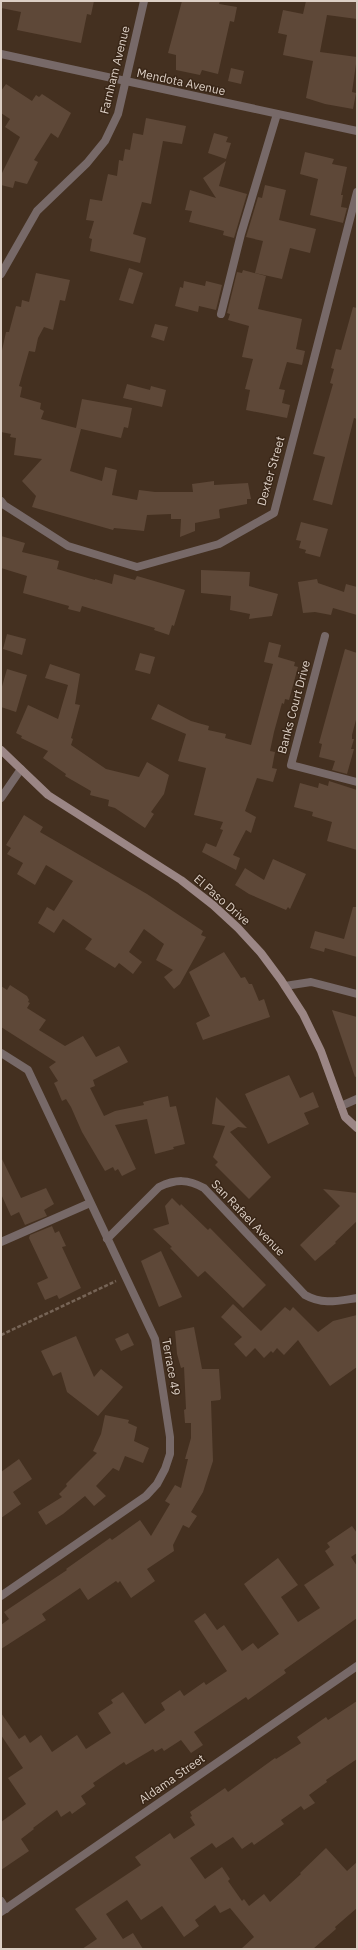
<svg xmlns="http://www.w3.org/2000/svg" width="358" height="1950" viewBox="0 0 358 1950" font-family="'IBM Plex Sans',sans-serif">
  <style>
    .building { fill: #5e4838 }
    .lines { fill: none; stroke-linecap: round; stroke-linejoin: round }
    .path { stroke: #766456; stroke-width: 2.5; stroke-dasharray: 4 2; stroke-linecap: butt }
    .lane { stroke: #776968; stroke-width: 8 }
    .street { stroke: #776968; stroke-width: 8 }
    .secondary { stroke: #9b8685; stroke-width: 8 }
    .labels { text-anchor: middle; stroke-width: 3; stroke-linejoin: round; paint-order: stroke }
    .street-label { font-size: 12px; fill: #dccfc5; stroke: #392617 }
  </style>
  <rect width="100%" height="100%" fill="#443020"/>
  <g class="building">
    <polygon points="1,1 94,1 91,15 87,14 81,43 17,30 21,12 1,8"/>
    <polygon points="182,1 220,1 219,4 237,7 234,22 230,21 218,74 202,70 200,75 176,70 176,55 168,53"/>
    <polygon points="306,1 357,1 357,19 327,15 320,52 357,57 352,92 356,93 353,109 325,104 306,98 313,61 283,55 287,35 278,33 283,10 303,14"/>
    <polygon points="231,68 244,71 241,84 228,81"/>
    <polygon points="6,84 32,101 36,95 39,97 42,94 71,113 58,138 51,133 34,160 38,162 27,184 15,181 13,188 1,185 1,175 20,137 5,127 10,119 1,113 1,91"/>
    <polygon points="146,118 186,126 182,144 163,141 151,204 142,202 133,234 146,238 140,263 90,251 92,239 89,238 94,221 86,220 90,199 102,201 108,174 117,176 119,160 123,161 125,149 130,150 133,133 143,135"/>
    <polygon points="214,133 228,137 226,142 231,143 226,159 208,153"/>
    <polygon points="305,152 334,159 332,164 347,167 341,195 343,195 341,207 347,208 343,223 310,215 318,179 300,174"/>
    <polygon points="226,161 219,186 247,194 234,238 223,235 224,231 189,222 192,211 185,210 190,190 216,198 203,178"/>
    <polygon points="265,185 286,190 279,220 316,229 310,253 290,248 282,279 255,273 263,241 246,237 258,197 262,198"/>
    <polygon points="129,268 143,273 133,304 119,300"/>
    <polygon points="243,270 266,276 258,309 302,319 296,349 305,351 302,365 287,362 279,389 285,390 282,403 290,405 287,418 246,410 250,390 245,389 253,359 242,357 249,326 228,320 230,314 227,313 237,272 242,273"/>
    <polygon points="36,273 70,280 65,301 60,300 53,330 44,327 38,338 35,352 29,351 19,386 22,387 20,397 41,403 40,409 44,411 41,419 76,428 82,399 132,408 128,428 124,427 121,438 77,428 81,429 70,471 102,481 105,467 117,470 112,495 137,500 139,490 155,492 193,492 192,484 214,481 214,485 248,483 251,499 247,499 247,504 220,509 219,510 220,518 195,523 195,531 180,537 181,519 171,519 171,514 147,515 144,531 114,528 113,530 32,507 36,496 22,481 42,459 14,455 16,438 10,437 11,434 1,432 1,355 6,332 9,332 16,306 21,307 22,300 29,302"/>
    <polygon points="184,281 205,286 206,281 222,285 216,310 199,306 198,312 175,306 180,287 183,288"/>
    <polygon points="353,307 357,308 357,419 354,418 332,505 313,500 325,457 313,454 333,384 330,383 334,369 331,368 336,349 341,350"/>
    <polygon points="155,324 168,327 164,341 151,337"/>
    <polygon points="127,384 150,390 151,386 166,390 162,407 123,398"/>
    <polygon points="301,522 328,529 320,557 305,553 306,550 299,548 301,541 296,540"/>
    <polygon points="1,536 25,543 22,552 59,561 57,569 95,580 95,579 112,584 114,574 135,580 137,576 185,590 174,626 172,625 169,635 154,630 155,628 82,606 80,612 68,609 69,606 23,593 27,576 1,568"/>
    <polygon points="201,570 250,572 249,586 278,594 272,616 249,619 250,614 230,610 231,596 201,593"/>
    <polygon points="317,579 318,583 344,592 346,584 357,587 357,615 333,608 331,615 315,612 303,613 298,582"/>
    <polygon points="7,634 26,639 22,655 3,649"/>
    <polygon points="269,642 281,645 278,657 295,662 294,666 298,667 289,700 285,699 284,704 282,703 274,732 270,751 275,752 272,768 277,769 273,782 257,778 245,811 256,817 251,833 246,830 233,855 240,858 236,870 202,852 206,843 216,847 223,830 220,829 223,822 194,815 206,768 178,761 186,734 151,719 158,704 191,721 209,726 208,730 226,734 225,738 251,745 273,664 264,662"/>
    <polygon points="345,649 357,653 357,716 352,735 352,739 354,739 351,749 354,749 347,774 332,770 335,761 319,757 322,744 319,743"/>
    <polygon points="140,653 155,657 150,674 135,670"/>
    <polygon points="50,664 80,674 75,704 80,705 71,738 73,739 71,745 106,769 139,777 147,762 169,775 164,794 151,812 154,814 145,828 115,808 108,806 109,800 90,795 91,791 65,776 66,774 43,758 48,751 21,738 22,736 16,733 28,705 58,719 68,685 45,678"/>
    <polygon points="7,669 27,675 16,712 1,707 1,690"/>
    <polygon points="329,781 357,790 357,850 327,841 332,822 312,816 313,812 294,807 300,783 318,788 319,783 328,786"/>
    <polygon points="24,815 43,827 40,832 147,894 203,931 201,935 206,937 180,984 174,989 164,977 173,970 156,960 164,944 144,929 129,952 142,962 133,974 119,963 115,968 85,949 92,939 63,919 54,933 38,923 47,907 54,911 73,881 46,865 35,885 17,874 23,863 7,854 11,848 6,845"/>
    <polygon points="273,859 306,874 290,909 288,907 286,910 249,894 235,885 245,868 264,880"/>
    <polygon points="353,907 357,907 357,957 325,948 324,952 310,948 315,931 344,939"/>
    <polygon points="224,952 241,978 245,977 249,984 252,984 259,1001 264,999 270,1017 203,1040 196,1023 210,1016 189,972"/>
    <polygon points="10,985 27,996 29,1000 28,1002 30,1003 27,1008 46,1020 39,1030 65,1046 83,1036 96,1057 119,1046 128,1062 97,1078 93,1080 95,1086 90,1088 104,1116 115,1111 144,1105 143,1102 168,1096 170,1107 176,1106 185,1144 173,1147 174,1149 155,1154 147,1119 115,1125 136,1169 122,1176 118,1169 115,1171 113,1167 105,1171 82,1132 71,1107 66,1099 62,1101 56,1087 54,1083 58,1081 49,1067 56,1062 1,1027 1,986 7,990"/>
    <polygon points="332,1010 357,1017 357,1076 355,1077"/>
    <polygon points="289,1075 300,1098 313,1092 319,1107 304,1113 309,1124 268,1144 245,1094"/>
    <polygon points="216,1097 247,1128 238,1127 230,1132 271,1177 249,1199 215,1165 218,1162 213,1157 225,1126 212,1124"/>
    <polygon points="1,1157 21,1198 46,1188 54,1204 44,1210 47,1216 25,1225 19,1212 11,1216 1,1194"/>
    <polygon points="323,1189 357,1193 357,1221 335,1242 336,1243 315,1261 300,1245 340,1206"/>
    <polygon points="172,1198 180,1206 181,1204 208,1230 210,1228 266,1285 243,1308 205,1271 198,1277 170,1248 172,1247 153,1229 169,1224 165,1206"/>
    <polygon points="52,1226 55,1233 59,1231 66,1246 62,1247 81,1288 59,1299 57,1295 45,1300 37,1283 48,1278 29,1238 30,1235"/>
    <polygon points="161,1251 182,1297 159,1307 141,1261"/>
    <polygon points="233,1304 261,1331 285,1307 290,1311 293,1307 318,1332 333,1321 357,1315 357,1367 330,1386 298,1340 284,1355 277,1348 273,1353 271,1351 264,1358 255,1348 246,1357 234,1344 242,1337 221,1317"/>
    <polygon points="194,1327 202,1369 219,1369 221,1398 220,1400 211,1401 213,1461 203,1492 191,1512 197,1516 189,1528 183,1525 173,1545 174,1551 147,1569 155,1581 131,1598 120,1581 118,1583 116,1581 88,1600 80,1588 42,1614 46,1620 1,1649 1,1625 9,1619 4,1612 67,1570 66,1569 110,1538 112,1540 140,1520 151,1536 170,1504 165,1501 175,1485 181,1488 188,1459 185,1459 191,1438 191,1423 185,1423 184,1410 186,1409 184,1367 181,1368 177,1354 175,1331"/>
    <polygon points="128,1333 134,1345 121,1351 115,1339"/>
    <polygon points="76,1336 94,1377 101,1369 123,1387 98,1416 67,1392 61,1372 53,1376 41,1351"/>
    <polygon points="105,1415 129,1420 128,1423 137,1427 134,1441 149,1448 143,1463 125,1456 119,1471 113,1468 96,1486 106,1496 94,1506 85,1496 63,1514 46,1525 38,1512 62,1497 59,1494 67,1486 66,1484 97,1453 93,1451 101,1434"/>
    <polygon points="19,1459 32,1479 13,1492 21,1504 1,1518 1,1472"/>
    <polygon points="352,1526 357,1533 357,1553 351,1557 357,1566 357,1618 284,1670 286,1673 248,1700 246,1697 194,1732 203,1745 191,1753 181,1740 164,1751 162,1748 155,1752 153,1749 126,1765 124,1762 93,1783 95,1786 81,1796 86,1804 72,1814 70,1811 61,1817 57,1810 33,1828 34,1829 21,1839 29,1851 1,1870 1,1822 26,1804 8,1778 23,1768 1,1735 1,1713 19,1739 25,1735 30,1743 41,1735 52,1752 77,1735 86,1749 111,1733 98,1713 113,1703 111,1700 123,1692 145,1724 165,1710 161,1703 180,1690 184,1696 204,1682 206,1685 227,1671 194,1621 205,1613 217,1630 224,1625 242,1651 253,1643 258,1649 279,1634 244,1584 278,1558 298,1585 281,1597 298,1622 320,1608 304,1585 334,1565 325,1551 330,1547 327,1543"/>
    <polygon points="357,1701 357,1759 326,1780 327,1782 309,1795 315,1803 304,1810 301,1806 281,1820 284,1824 254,1845 252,1842 242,1849 233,1837 216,1848 212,1843 190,1858 205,1879 222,1867 230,1879 228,1881 242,1901 244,1899 249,1906 264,1894 270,1902 301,1874 300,1873 326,1848 347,1871 357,1862 357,1908 335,1927 336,1929 313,1949 241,1949 254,1937 230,1908 220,1913 215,1905 195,1920 199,1926 184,1937 162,1906 141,1920 127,1900 106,1914 123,1939 133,1933 143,1949 82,1949 97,1939 75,1909 141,1865 135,1857 170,1833 174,1839 195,1825 190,1817 192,1816 190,1812 225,1788 228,1792 275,1758 276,1759 301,1743 297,1737 326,1717 328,1720"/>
  </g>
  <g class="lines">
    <polyline class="path" points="1,1335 116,1281"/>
    <g class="lane">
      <polyline points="221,314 241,234 277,114"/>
      <polyline points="1,798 21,769"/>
      <polyline points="285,986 311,982 357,994"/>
      <polyline points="341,1106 357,1099"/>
      <polyline points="1,1242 90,1203"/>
    </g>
    <g class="street">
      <polyline points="1,54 357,131"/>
      <polyline points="1,274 37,211 87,163 105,141 118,114 144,1"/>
      <polyline points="1,501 4,505 68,546 137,567 219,544 274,513 357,192"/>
      <polyline points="325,636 291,765 357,782"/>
      <polyline points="1,1053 28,1070 155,1339 170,1437 170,1454 165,1469 157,1484 146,1496 1,1596"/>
      <path d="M107,1239L159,1187C176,1179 188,1179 204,1188L305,1295C323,1305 337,1301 357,1298"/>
      <polyline points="1,1901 6,1909"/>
      <polyline points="1,1912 357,1666"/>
    </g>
    <polyline class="secondary" points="1,750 48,795 181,880 213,905 238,928 261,953 281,980 303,1014 321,1051 345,1117 357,1128"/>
  </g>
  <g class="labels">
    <g class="street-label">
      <text transform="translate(115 70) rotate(-76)" y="4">Farnham Avenue</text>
      <text transform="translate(181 82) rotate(12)" y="4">Mendota Avenue</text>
      <text transform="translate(271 471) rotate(-74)" y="4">Dexter Street</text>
      <text transform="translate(294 707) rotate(-75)" y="4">Banks Court Drive</text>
      <text transform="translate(222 900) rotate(41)" y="4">El Paso Drive</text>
      <text transform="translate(248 1218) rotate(46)" y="4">San Rafael Avenue</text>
      <text transform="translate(171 1367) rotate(80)" y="4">Terrace 49</text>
      <text transform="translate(172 1779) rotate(-35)" y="4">Aldama Street</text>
    </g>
  </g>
  <rect width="358" height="1950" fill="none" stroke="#dccfc5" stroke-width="4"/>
</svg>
